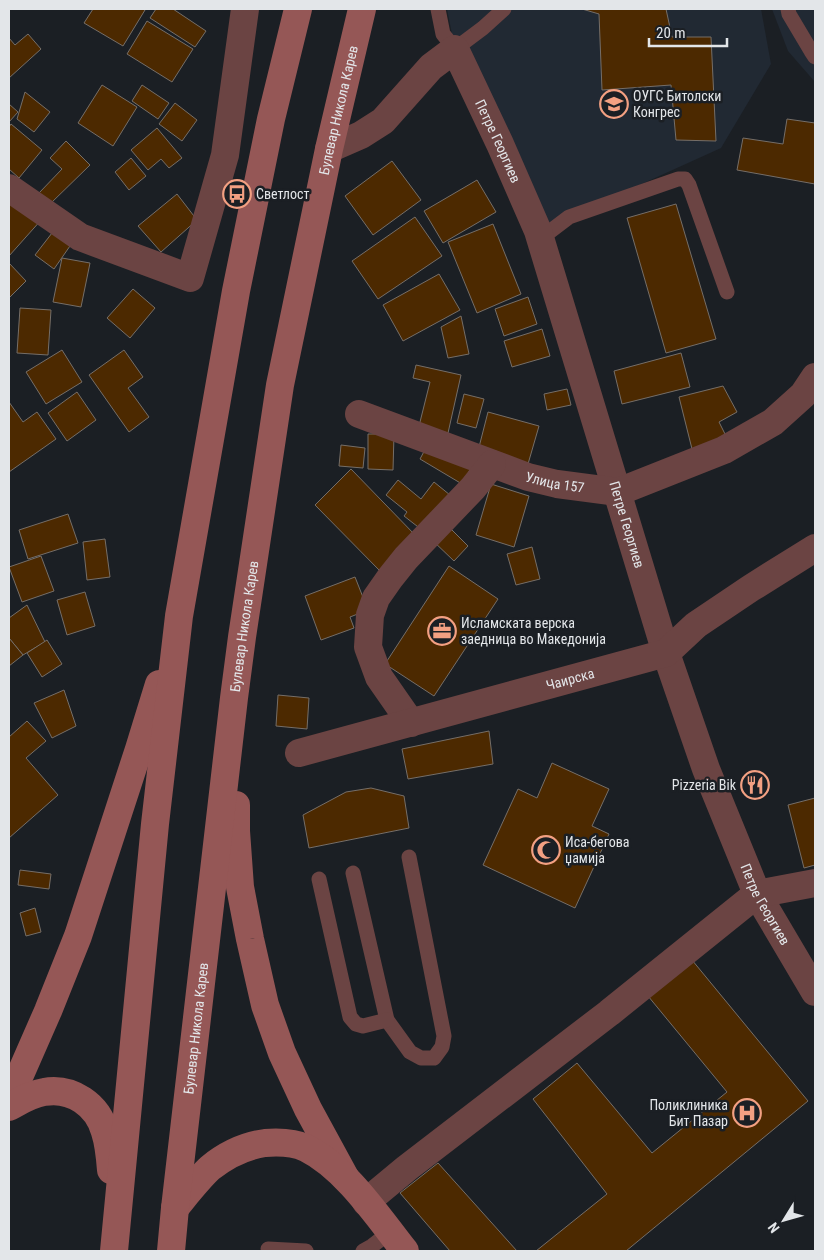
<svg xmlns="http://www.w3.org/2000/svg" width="824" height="1260" viewBox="0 0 824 1260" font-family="'Roboto Condensed',sans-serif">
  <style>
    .built { fill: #212933 }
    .building { fill: #4c2900; stroke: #756e68 }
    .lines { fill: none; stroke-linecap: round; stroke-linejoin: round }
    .lane { stroke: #6b4443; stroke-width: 15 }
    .street { stroke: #6b4443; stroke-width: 28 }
    .secondary { stroke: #955756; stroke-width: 28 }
    .labels { text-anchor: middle; stroke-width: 5; stroke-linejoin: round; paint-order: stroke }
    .poi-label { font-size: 14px; fill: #e3e6e9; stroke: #1b1f24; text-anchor: start }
    .street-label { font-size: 14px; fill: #e3e6e9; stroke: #1b1f24 }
  </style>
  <rect width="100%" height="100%" fill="#1b1f24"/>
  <g class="built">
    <polygon points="447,9 761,9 771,64 721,148 538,231 455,49"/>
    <polygon points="772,9 815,9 815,82 788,51"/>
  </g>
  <g class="building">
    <polygon points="93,9 142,9 145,10 123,46 84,23"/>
    <polygon points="156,9 173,9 206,31 195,47 150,18"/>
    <polygon points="582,9 666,9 672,37 711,37 716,141 676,140 671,85 602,90 599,14"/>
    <polygon points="147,21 193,49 172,82 127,54"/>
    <polygon points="28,34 41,49 9,78 9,38 15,45"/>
    <polygon points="102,85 137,107 113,146 78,123"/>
    <polygon points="142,85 169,103 158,119 132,101"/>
    <polygon points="25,92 50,112 34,132 17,119"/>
    <polygon points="175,103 197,120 182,141 159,124"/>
    <polygon points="9,104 18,112 9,122"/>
    <polygon points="787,119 815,123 815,184 737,170 743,138 783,144"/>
    <polygon points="11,124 42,150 19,178 9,169 9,127"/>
    <polygon points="157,128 182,158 169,168 161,159 148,170 131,150"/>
    <polygon points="66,141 90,165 50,204 39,193 62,169 50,158"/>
    <polygon points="131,158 146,176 129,190 115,172"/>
    <polygon points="392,161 421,200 373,235 345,196"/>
    <polygon points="477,180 496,212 443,243 424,211"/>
    <polygon points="177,194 197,220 161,252 138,226"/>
    <polygon points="9,199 42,219 9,256"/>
    <polygon points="676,204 716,339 666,353 627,218"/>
    <polygon points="415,217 442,256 378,299 352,261"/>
    <polygon points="493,224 521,294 477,313 448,242"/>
    <polygon points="52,233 70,246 54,269 35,255"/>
    <polygon points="62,258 90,263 81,307 53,302"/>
    <polygon points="9,263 26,281 9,298"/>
    <polygon points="439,274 460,310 403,341 383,305"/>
    <polygon points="133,289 155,308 130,338 107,318"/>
    <polygon points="528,297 537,324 504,336 495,309"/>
    <polygon points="20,308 51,310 48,355 17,353"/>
    <polygon points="461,316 469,354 448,358 441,327"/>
    <polygon points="542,329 550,356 512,367 504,341"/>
    <polygon points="62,350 82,382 46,404 26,372"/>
    <polygon points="124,350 143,377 128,388 149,417 129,432 89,375"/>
    <polygon points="681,353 690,387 622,404 614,371"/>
    <polygon points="416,365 461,375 448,433 419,426 430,382 413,378"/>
    <polygon points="723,386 737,412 719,422 728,440 692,449 679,397"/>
    <polygon points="567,389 571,405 547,410 544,394"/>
    <polygon points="77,392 96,420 67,441 48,413"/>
    <polygon points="464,394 484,399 476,428 457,423"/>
    <polygon points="9,402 23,422 37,412 56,439 9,472"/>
    <polygon points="488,412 539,426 528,464 478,451"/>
    <polygon points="368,434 394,434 393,470 368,469"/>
    <polygon points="428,444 471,468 462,484 420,459"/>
    <polygon points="341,445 365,448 363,468 339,466"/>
    <polygon points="351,469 416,536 380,571 315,505"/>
    <polygon points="398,480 421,499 434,482 450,495 422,530 404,516 407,512 386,495"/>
    <polygon points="491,484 529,496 514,547 476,535"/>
    <polygon points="68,514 78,543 28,559 19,530"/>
    <polygon points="446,524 468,546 454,561 431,539"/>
    <polygon points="105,539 110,577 87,580 83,542"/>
    <polygon points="532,547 540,579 516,585 507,554"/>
    <polygon points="41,556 54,591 22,602 9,567"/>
    <polygon points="449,566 498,599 434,696 385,664"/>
    <polygon points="355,577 368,610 350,617 354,628 321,640 305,596"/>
    <polygon points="85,592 95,626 67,635 57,600"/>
    <polygon points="27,605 45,642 23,655 9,638 9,618"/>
    <polygon points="9,638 23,655 9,666"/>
    <polygon points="47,640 62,664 42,677 27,653"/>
    <polygon points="64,690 76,726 52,738 34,703"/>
    <polygon points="278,695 309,698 307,729 276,726"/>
    <polygon points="27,721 46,741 26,758 58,795 9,838 9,737"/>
    <polygon points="489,731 493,764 408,779 402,749"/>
    <polygon points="552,763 609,789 592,826 609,834 575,908 483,865 518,789 537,798"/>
    <polygon points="371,788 404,796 409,828 309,848 303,815 346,792"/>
    <polygon points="815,798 815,865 804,868 788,805"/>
    <polygon points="20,870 51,874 49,889 18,885"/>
    <polygon points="35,908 41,932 26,936 20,913"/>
    <polygon points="692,960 808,1101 626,1251 536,1251 607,1194 533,1099 577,1063 652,1153 727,1092 648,996"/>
    <polygon points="438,1163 517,1251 450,1251 400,1193"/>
  </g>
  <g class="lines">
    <g class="lane">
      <polyline points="438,9 443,34 455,49 483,28 504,9"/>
      <polyline points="788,9 789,14 811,51 815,57"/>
      <polyline points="540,239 569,217 678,179 685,179 689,185 727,292"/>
      <polyline points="353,873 387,1020 410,1052 421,1058 434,1058 442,1047 444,1036 409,857"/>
      <polyline points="319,879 350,1017 356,1024 363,1026 387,1020"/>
      <polyline points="268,1249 306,1251"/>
      <polyline points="363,1251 372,1246 390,1232"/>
    </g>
    <g class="street">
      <path id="s1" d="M329,149L361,135L383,121L431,67L455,49L500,144L538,231L666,653L706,769L757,894L815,992"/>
      <polyline points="9,188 80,237 190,278 225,155 245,9"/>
      <path id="s2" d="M359,414L528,477L557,484L618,492L724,450L773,422L803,395L815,377"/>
      <polyline points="411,723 379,677 368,647 370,615 376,598 390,578 406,558 473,488 492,464"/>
      <path id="s3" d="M299,753L666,653L696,625L751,588L815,548"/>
      <polyline points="366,1202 407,1168 609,1013 757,894 815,883"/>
    </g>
    <g class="secondary">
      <polyline points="236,805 236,831 240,887 250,939 265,1005 282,1053 308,1109 345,1177"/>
      <polyline points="9,1100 48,1011 78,936 139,749 159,684"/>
      <path d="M9,1107C20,1101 31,1094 44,1092C72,1087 98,1105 105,1132C109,1144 110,1157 111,1170"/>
      <path d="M175,1208C185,1196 199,1178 210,1168C226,1155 244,1146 265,1143C278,1142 293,1142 306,1148C346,1168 378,1217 405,1251"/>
      <polyline points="114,1251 155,824 179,616 236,291 271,119 298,9"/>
      <path id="s4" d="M171,1251L175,1208L234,698L242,637L280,385L329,149L362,9"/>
    </g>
  </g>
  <defs>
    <symbol id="school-ring" viewBox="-11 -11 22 22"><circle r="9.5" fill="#1b1f24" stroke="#f3a082" stroke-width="1.5"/><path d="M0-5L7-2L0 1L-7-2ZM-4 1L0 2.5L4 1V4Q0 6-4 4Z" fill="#f3a082"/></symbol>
    <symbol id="bus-ring" viewBox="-11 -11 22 22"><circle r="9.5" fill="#1b1f24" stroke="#f3a082" stroke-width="1.5"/><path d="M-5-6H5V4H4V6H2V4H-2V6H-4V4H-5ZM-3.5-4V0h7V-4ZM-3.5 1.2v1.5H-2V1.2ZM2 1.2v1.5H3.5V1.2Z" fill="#f3a082"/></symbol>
    <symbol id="office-ring" viewBox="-11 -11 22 22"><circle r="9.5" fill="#1b1f24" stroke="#f3a082" stroke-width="1.5"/><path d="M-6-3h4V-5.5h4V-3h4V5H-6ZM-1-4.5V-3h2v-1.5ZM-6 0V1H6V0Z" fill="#f3a082"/></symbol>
    <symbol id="restaurant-ring" viewBox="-11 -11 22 22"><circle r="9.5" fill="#1b1f24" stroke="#f3a082" stroke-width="1.5"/><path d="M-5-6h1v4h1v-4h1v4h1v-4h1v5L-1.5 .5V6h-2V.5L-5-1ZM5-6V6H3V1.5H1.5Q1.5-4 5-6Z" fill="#f3a082"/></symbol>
    <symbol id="mosque-ring" viewBox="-11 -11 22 22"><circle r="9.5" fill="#1b1f24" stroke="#f3a082" stroke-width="1.5"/><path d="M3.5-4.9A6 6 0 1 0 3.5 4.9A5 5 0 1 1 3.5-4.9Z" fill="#f3a082"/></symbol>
    <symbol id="hospital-ring" viewBox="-11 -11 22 22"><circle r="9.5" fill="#1b1f24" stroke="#f3a082" stroke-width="1.5"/><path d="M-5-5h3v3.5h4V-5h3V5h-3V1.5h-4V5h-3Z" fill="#f3a082"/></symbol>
  </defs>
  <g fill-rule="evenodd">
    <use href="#school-ring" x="598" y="88" width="32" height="32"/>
    <use href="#bus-ring" x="221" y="178" width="32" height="32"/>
    <use href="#office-ring" x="426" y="615" width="32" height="32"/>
    <use href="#restaurant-ring" x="739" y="769" width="32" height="32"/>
    <use href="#mosque-ring" x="530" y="834" width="32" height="32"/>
    <use href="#hospital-ring" x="731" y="1097" width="32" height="32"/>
  </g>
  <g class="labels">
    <g class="poi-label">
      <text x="633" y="101">ОУГС Битолски<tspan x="633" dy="16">Конгрес</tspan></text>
      <text x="256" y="199">Светлост</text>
      <text x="461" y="628">Исламската верска<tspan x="461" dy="16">заедница во Македонија</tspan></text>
      <text x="736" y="790" text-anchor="end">Pizzeria Bik</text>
      <text x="565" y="847">Иса-бегова<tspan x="565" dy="16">џамија</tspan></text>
      <text x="728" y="1110" text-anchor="end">Поликлиника<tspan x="728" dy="16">Бит Пазар</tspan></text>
    </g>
    <g class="street-label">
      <text dy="5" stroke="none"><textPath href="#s4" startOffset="1154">Булевар Никола Карев</textPath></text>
      <text dy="5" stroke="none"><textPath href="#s1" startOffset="265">Петре Георгиев</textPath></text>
      <text dy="5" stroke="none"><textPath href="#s2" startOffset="208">Улица 157</textPath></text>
      <text dy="5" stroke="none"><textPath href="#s1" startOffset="670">Петре Георгиев</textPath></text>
      <text dy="5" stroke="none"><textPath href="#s4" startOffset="629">Булевар Никола Карев</textPath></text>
      <text dy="5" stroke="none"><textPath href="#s3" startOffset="281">Чаирска</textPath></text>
      <text dy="5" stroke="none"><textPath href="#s1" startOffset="1075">Петре Георгиев</textPath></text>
      <text dy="5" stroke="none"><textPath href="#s4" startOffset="224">Булевар Никола Карев</textPath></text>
    </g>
  </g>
  <rect width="824" height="1260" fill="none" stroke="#e3e6e9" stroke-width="20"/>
  <g transform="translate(784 1220) rotate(233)" stroke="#1b1f24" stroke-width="4" paint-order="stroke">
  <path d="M0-4L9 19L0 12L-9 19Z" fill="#e3e6e9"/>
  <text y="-8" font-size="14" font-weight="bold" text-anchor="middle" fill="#e3e6e9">N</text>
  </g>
  <path d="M649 38v8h78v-8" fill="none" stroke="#e3e6e9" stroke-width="2.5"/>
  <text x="656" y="38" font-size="15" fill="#e3e6e9" stroke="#1b1f24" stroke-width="4" paint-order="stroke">20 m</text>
</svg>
